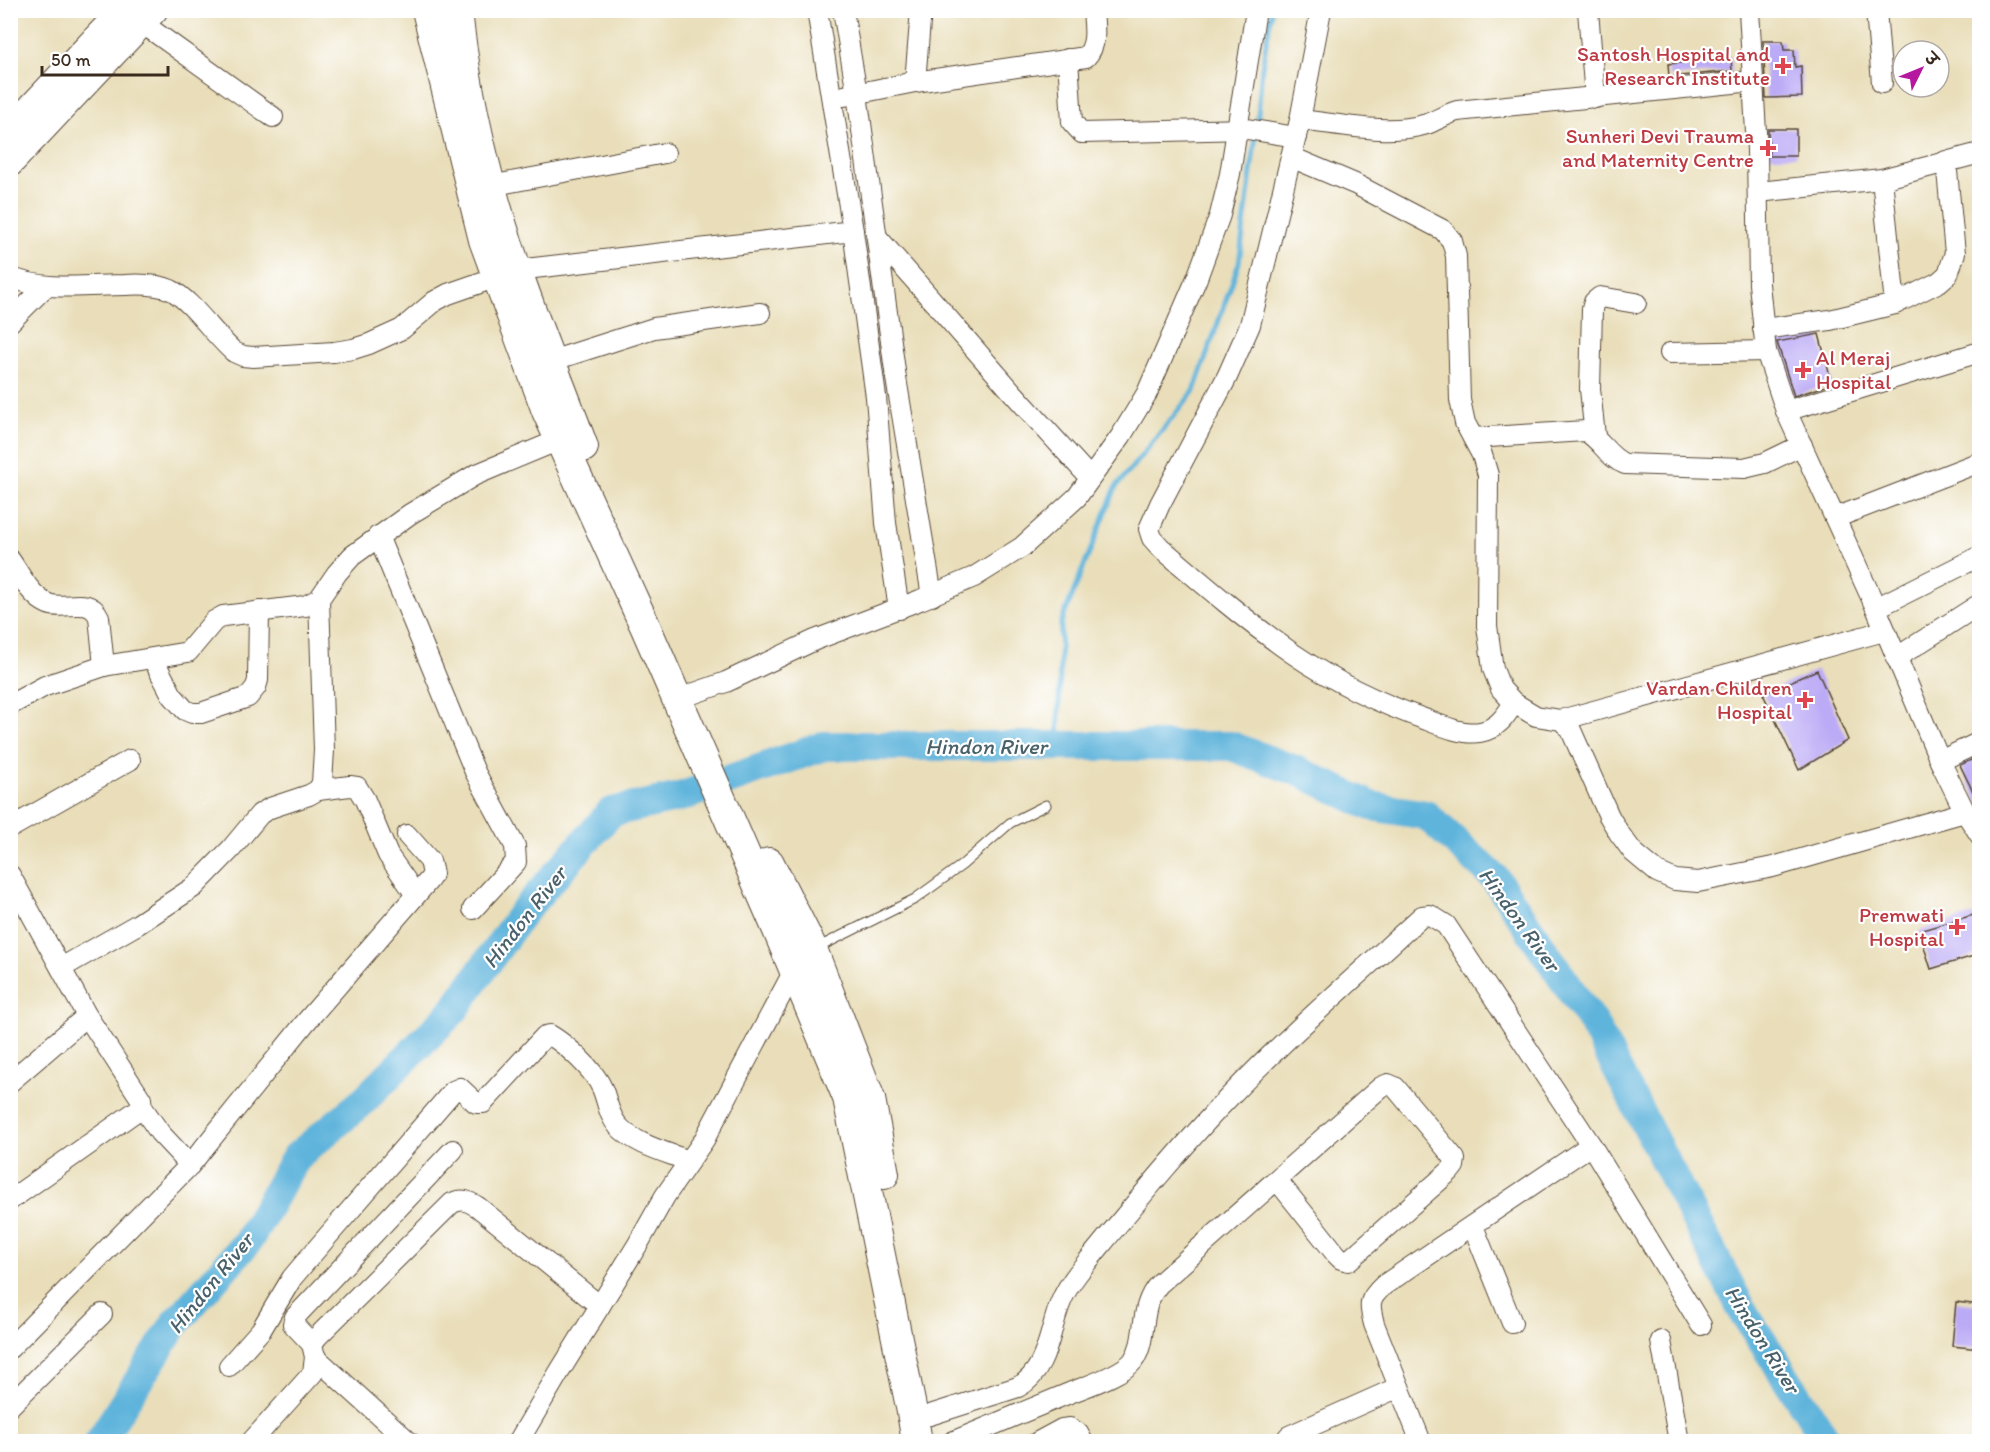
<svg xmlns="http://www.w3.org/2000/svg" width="1990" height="1452" viewBox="0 0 1990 1452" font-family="Itim,'Playpen Sans Deva',sans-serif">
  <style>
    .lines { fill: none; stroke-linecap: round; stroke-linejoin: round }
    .stream { stroke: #5fb4db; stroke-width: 5 }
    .river { stroke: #5fb4db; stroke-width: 30 }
    .building { fill: #bbaaf6 }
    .service-casing { stroke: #554535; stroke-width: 11 }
    .minor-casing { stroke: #554535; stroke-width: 22 }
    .secondary-casing { stroke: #554535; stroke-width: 29 }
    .primary-casing { stroke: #554535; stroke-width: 32 }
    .service { stroke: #fff; stroke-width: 9 }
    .minor { stroke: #fff; stroke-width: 20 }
    .secondary { stroke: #fff; stroke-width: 27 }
    .primary { stroke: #fff; stroke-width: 30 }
    .health-dot { fill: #e0444e; stroke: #fff; stroke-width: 2 }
    .labels { text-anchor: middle; stroke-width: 4.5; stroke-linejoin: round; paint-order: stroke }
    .health-label { font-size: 21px; fill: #be3a42; stroke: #fff; text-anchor: end }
    .water-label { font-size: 22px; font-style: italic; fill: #49616a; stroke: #fff }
  </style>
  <rect width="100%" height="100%" fill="#fff"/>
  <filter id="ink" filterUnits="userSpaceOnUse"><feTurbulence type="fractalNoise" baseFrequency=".0167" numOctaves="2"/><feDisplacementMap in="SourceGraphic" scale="12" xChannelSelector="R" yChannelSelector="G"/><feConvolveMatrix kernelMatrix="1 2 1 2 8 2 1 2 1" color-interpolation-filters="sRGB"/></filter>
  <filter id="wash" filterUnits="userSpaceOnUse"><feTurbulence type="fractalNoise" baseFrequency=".008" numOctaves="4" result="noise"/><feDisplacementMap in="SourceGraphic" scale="24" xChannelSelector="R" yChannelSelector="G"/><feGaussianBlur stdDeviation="1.35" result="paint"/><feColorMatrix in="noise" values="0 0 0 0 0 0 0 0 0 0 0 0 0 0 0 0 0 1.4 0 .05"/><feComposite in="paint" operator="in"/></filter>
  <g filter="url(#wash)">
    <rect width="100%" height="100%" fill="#e9deb9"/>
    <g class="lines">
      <g class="stream">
        <polyline points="1257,126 1262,67 1272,10"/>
        <polyline points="1058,746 1061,623 1116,487 1194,391 1239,263 1256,135"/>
      </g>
      <polyline class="river" points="99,1442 174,1325 248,1241 296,1157 360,1104 453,1011 523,912 611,812 680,797 824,746 1231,746 1300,772 1371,806 1426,815 1495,878 1594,1025 1745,1315 1828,1442"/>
    </g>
    <g id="blocks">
      <g class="building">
        <polygon points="1763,41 1783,41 1784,50 1794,50 1795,67 1801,66 1802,97 1766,98"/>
        <polygon points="1731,58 1732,71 1669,77 1668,64"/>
        <polygon points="1768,129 1796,129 1796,156 1769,156"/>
        <polygon points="1819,334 1832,384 1794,396 1777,342"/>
        <polygon points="1817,670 1848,740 1799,770 1763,694"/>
        <polygon points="1980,756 1980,806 1960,765"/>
        <polygon points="1980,913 1980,954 1931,969 1919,931"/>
        <polygon points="1956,1302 1980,1305 1980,1349 1952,1346"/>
      </g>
    </g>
  </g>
  <g filter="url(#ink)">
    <use href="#blocks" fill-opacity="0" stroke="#554535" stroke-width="1.5"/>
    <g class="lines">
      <defs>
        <polyline id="service" points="817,948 915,899 962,865 1010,823 1046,805"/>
        <g id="minor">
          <polyline points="817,10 853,231 876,397 886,523 899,609"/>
          <polyline points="843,10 857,94 896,378 932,596"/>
          <path d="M921,10L915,82L1086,57C1098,44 1094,27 1093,10"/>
          <path d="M1321,10L1300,120L1250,325L1227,377L1160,504L1149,529L1152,538L1160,547C1203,584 1246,621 1292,653C1333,681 1381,704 1427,720C1442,726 1464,735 1480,732C1497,729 1505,717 1514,703"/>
          <polyline points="1588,10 1595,98"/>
          <polyline points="1749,10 1757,150 1759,284 1766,351 1786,411 1876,608 1940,761 1965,812 1980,835"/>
          <polyline points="1876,10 1882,83"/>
          <polyline points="142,23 273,117"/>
          <polyline points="1068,59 1072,122 1082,133 1247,129 1296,137"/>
          <polyline points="844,96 915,82"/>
          <path d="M1300,120C1340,124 1388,136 1427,124C1437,120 1447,114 1457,111L1753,81"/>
          <polyline points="1291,157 1355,184 1443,230 1452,241 1456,256 1460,400 1465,423 1482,455 1488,475 1487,626 1493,669 1501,689 1514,703 1536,716 1561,720 1570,728 1609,816 1619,833 1633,852 1657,872 1675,880 1698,882 1773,867 1965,812"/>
          <polyline points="1882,179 1895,304"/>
          <polyline points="490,186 665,153"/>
          <polyline points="1758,192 1882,179 1980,153"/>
          <polyline points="877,237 1013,393 1090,478"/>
          <path d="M10,277C45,292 89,285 125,285C141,284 157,284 171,290C192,301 214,335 234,352L243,356L253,357L334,352L353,349L369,344L402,329L435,301L448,294L517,270L853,231"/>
          <polyline points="10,322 46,286"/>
          <polyline points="1763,329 1830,320 1895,304 1939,282 1948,274 1955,253 1946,161"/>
          <polyline points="1670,353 1766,351"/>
          <polyline points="551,361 654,328 760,313"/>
          <polyline points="1786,411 1980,352"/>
          <polyline points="1595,436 1590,389 1592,309 1594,302 1600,297 1636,303"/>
          <path d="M1473,438L1585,431C1602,440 1607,457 1625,464L1744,468L1765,463L1802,445"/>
          <polyline points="1835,518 1980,462"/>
          <polyline points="378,536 475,772 515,846 516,862 473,909"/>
          <path d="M10,560C20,574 31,597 48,604C65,611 89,595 99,617L104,666"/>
          <polyline points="1876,608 1980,556"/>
          <polyline points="1896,658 1980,604"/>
          <polyline points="153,659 172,695 185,710 192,713 201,713 248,697 256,687 258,680 259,611"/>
          <polyline points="692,694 726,682 815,640 920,600 974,577 1022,547 1077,497 1121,436 1147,393 1197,278 1220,215 1230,174 1256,10"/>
          <polyline points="10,705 45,686 104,666 188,652 214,621 223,616 305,606 319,599 337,573 352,556 410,514 475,475 559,440"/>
          <polyline points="1561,720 1884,631"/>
          <polyline points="1940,761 1980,742"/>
          <polyline points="318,790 350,786 357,787 365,800 388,855 416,895"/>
          <polyline points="10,828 130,760"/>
          <polyline points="10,875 87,1016 141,1099 142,1107 10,1200"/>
          <polyline points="61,968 138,924 194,887 231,849 260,814 270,808 309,795 318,790 322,783 324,750 319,599"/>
          <polyline points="10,1082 87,1016"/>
          <polyline points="142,1107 160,1133 190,1165"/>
          <polyline points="1473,1226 1512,1323"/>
          <polyline points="1661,1341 1679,1442"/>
          <polyline points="312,1344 293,1324 295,1317 453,1150"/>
          <polyline points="10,1348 190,1165 305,1023 429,880 433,874 430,861 407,835"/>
          <polyline points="315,1357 409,1442"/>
          <path d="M229,1366L261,1330L292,1278L308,1259L453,1091L460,1088L476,1103H483L545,1036L550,1035C567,1045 594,1070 602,1088C608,1102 608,1114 618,1126C636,1145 666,1152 689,1161"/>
          <polyline points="10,1406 102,1314"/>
          <path d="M930,1415L1018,1387C1047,1372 1049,1332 1060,1304C1066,1288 1076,1275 1087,1262C1134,1205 1181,1147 1232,1094C1289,1035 1351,981 1411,926L1422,916L1430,915L1446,925L1591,1145L1701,1325"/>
          <path d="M251,1442L313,1373L315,1357L312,1344L317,1337L452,1203C463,1198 468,1201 478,1207L600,1306"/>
          <polyline points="518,1442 558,1374 638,1244 665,1196 704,1140 797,965"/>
          <path d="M952,1442C990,1426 1029,1410 1067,1394C1084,1387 1122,1375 1133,1361C1149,1338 1137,1309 1159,1284L1381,1087L1388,1084L1395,1087L1455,1159L1454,1166L1450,1171L1348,1261L1341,1259L1336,1254L1277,1180"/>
          <polyline points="1038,1442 1062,1429 1070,1428 1078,1433 1083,1442"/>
          <polyline points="1284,1442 1289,1436 1399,1387"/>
          <path d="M1421,1442L1374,1324C1369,1303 1368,1300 1384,1285L1591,1145"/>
        </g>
        <g id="secondary">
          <polyline points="10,130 123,10"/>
          <polyline points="10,163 154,10"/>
        </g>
        <g id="primary">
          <polyline points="427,10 484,240 547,411 646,628 777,928 848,1098 912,1412 917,1442"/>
          <path d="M457,10C463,69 475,128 490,185C514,274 551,361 583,447"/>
          <polyline points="769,863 810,944 870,1099 884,1174"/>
        </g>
      </defs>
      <use href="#service" class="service-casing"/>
      <use href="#minor" class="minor-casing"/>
      <use href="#secondary" class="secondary-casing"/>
      <use href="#primary" class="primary-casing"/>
      <use href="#service" class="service"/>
      <use href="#minor" class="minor"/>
      <use href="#secondary" class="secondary"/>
      <use href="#primary" class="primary"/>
    </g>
  </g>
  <g class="health-dot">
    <path d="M1780 57h6v6h6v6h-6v6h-6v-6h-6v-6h6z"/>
    <path d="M1765 139h6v6h6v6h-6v6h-6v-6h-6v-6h6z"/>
    <path d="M1800 361h6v6h6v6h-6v6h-6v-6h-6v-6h6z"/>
    <path d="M1802 691h6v6h6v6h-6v6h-6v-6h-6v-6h6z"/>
    <path d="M1954 918h6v6h6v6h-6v6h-6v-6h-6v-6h6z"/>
  </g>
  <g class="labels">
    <g class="health-label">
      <text x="1770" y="61">Santosh Hospital and<tspan x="1770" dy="24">Research Institute</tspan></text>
      <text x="1754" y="143">Sunheri Devi Trauma<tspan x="1754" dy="24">and Maternity Centre</tspan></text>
      <text x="1816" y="365" text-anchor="start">Al Meraj<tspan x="1816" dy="24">Hospital</tspan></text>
      <text x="1792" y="695">Vardan Children<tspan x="1792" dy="24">Hospital</tspan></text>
      <text x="1944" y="922">Premwati<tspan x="1944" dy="24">Hospital</tspan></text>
    </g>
    <g class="water-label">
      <text x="986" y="754">Hindon River</text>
      <text transform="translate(524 917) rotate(-52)" y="8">Hindon River</text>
      <text transform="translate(1520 919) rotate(54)" y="8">Hindon River</text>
      <text transform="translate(210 1283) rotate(-51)" y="8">Hindon River</text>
      <text transform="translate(1763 1339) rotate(58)" y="8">Hindon River</text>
    </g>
  </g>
  <rect width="1990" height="1452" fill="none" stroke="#fff" stroke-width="36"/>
  <g transform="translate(1921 69) rotate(47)"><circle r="28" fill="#ffffff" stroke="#b1aaa5" stroke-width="1.5"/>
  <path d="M0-4.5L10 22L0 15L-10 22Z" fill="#b5179e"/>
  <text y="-9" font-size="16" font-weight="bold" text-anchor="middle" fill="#3b2a1e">उ</text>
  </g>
  <path d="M42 66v9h126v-9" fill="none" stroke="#3b2a1e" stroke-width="3"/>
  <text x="51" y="66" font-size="18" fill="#3b2a1e" stroke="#ffffff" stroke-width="4.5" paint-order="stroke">50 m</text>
</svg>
